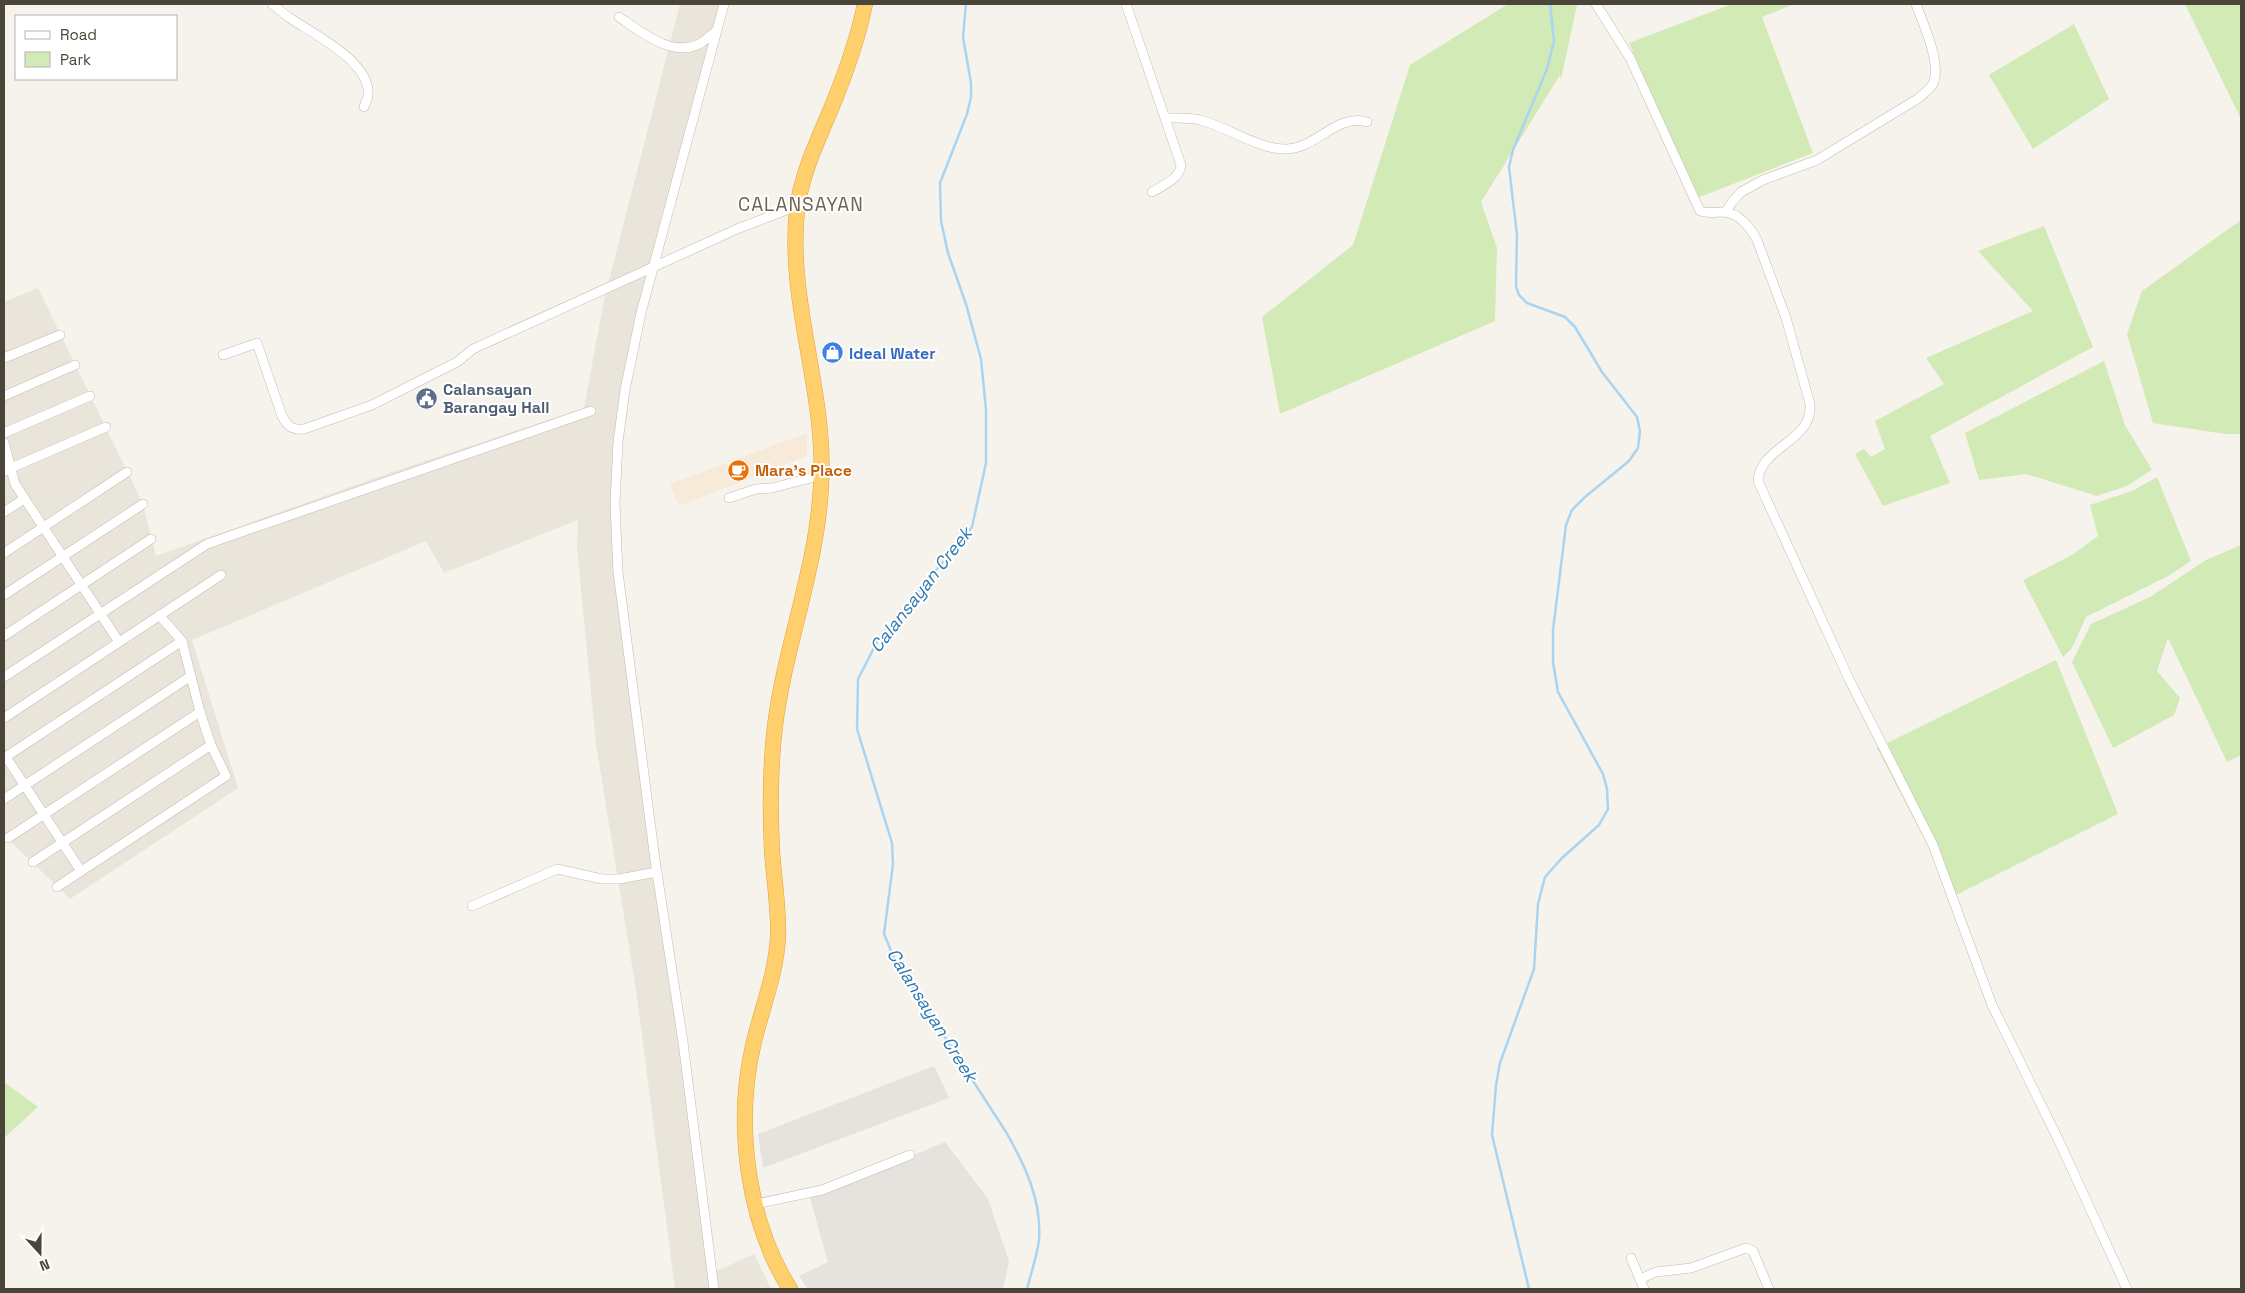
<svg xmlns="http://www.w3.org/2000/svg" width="2245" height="1293" viewBox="0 0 2245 1293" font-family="'Space Grotesk',sans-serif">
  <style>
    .residential { fill: #eae5da }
    .commercial { fill: #f7ead8 }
    .industrial { fill: #e6e2dd }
    .green { fill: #d2eab5 }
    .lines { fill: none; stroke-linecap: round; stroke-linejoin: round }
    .stream { stroke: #a9d4f2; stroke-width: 2.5 }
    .street-casing { stroke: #c2bbae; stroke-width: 10 }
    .highway-casing { stroke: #e0a43c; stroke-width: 16 }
    .street { stroke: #fff; stroke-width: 9 }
    .highway { stroke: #ffcf6e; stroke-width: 15 }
    .labels { text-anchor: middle; stroke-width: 4; stroke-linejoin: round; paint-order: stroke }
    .shop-label { font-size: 16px; font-weight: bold; fill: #366cbe; stroke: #fff; text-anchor: start }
    .service-label { font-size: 16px; font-weight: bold; fill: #4e5e75; stroke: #fff; text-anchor: start }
    .food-label { font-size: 16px; font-weight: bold; fill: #c56008; stroke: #fff; text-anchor: start }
    .water-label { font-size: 18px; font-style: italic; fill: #2e7ab2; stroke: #fff }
    .quarter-label { font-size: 19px; letter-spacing: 1px; fill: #6e6250; stroke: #fff }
  </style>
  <rect width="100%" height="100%" fill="#f6f3ec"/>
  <polygon class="residential" points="680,4 722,4 673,186 619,430 617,549 715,1272 754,1254 771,1289 675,1289 636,990 596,744 577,548 578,520 444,573 426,541 192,640 238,788 70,899 4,835 4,302 38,288 143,504 156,556 389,473 584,408 604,300"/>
  <polygon class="commercial" points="807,433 807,456 679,506 670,484"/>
  <g class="industrial">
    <polygon points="934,1066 949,1098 763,1168 758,1134"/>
    <polygon points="945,1142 988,1199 1009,1261 1003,1289 808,1289 799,1276 828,1262 810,1198"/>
  </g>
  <g class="green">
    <polygon points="1508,4 1577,5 1561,79 1560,75 1481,202 1497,248 1495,321 1280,414 1262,317 1353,245 1410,65"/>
    <polygon points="1732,4 1794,4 1762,17 1813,153 1697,198 1629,43"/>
    <polygon points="2185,4 2241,4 2241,119"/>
    <polygon points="2074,24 2109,99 2033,149 1989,75"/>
    <polygon points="2241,220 2241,434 2225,434 2153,423 2127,334 2142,291"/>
    <polygon points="2044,226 2093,347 1930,436 1950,483 1883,506 1855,454 1864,449 1871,457 1885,449 1875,421 1944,384 1926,358 2033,311 1978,251"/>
    <polygon points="2104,361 2125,425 2152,470 2127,486 2097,496 2026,474 1979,480 1965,433"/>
    <polygon points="2157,477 2191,561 2170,575 2086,617 2072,648 2063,657 2023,580 2072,555 2098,536 2090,505 2132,491"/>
    <polygon points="2241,545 2241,755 2227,762 2168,638 2157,671 2180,698 2174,715 2113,748 2072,662 2091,624 2150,597 2206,560"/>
    <polygon points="2056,660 2118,814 1954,896 1877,748"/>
    <polygon points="4,1082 38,1107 4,1138"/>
  </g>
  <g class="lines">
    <g class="stream">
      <path d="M966,4L963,37L971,83V97L967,114L940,183L941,221L948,253L966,304L981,359L986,410V463L972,527L878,640L858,679L857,729L892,843L893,864L884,934L895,960L1006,1132C1025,1165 1042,1201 1039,1240C1037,1256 1031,1273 1027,1289"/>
      <polyline points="1529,1289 1492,1135 1496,1085 1500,1063 1534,969 1538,904 1545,877 1562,858 1599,825 1608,809 1607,789 1603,774 1558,692 1553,662 1553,630 1566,525 1572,510 1585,497 1629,461 1638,448 1640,431 1637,417 1602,372 1575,327 1565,317 1527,303 1519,295 1516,286 1517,235 1509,167 1513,150 1547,69 1554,41 1550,4"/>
    </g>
    <defs>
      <g id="street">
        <path d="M272,4C278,9 284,14 290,18C313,34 372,62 368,96C368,99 365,103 364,107"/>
        <path d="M1126,4L1181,165C1180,179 1163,185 1152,192"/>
        <path d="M1596,4L1630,58L1700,211C1709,214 1715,212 1724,212C1739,213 1751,228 1757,240L1786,318L1810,404C1813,442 1760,446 1758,481L1849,679L1933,845L1992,1005L2059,1141L2127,1289"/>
        <path d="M619,17C641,32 673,59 701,43C706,40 711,35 716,31"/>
        <path d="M1166,118C1178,118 1189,117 1200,120C1225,126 1262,151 1287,149C1317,148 1337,113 1367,122"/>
        <path d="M1726,212L1732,202L1741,192L1763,180L1817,160L1919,98C1923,94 1930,89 1933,84C1942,63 1923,24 1916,4"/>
        <path d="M223,355L257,343L282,416C288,427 292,430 304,429L372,405L457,362L473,349L737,229L797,206"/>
        <polyline points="4,358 60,335"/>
        <polyline points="4,396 75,365"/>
        <polyline points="4,433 90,396"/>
        <polyline points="4,443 15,484 119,642"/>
        <polyline points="4,471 106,427"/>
        <polyline points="729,498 756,489 772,488 822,475"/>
        <polyline points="4,512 24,499"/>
        <polyline points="4,553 127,472"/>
        <polyline points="4,595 143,504"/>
        <polyline points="4,636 151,539"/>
        <polyline points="4,677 207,544 591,411"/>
        <polyline points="4,718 221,575"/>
        <polyline points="6,757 81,871"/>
        <polyline points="4,758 182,641"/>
        <polyline points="4,799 191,676"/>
        <polyline points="8,838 200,712"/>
        <polyline points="33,862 211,745"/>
        <polyline points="57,887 226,776 211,745 200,712 182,641 159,615"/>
        <polyline points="472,906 557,869 602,879 619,879 657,872"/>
        <polyline points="756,1204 822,1190 910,1155"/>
        <polyline points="1631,1258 1644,1289"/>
        <polyline points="1640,1279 1656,1272 1691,1268 1746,1248 1753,1251 1769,1289"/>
        <polyline points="714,1289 683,1042 655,860 618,572 615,503 618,442 625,390 641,313 724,4"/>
      </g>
      <path id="highway" d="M790,1289C747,1221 735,1124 753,1046C761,1010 776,975 778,937C779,909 774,880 772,851C770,810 770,767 775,726C785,645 817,568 821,486C827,393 787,303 797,210C801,174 819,138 833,104C846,72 858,38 865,4"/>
    </defs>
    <use href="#street" class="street-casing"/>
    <use href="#highway" class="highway-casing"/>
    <use href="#street" class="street"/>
    <use href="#highway" class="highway"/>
  </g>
  <defs>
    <symbol id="shop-disc" viewBox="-11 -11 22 22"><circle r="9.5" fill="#3f7fe0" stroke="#fff"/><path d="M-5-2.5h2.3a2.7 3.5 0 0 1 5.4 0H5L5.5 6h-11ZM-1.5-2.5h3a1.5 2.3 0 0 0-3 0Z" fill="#fff"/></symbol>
    <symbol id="civic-disc" viewBox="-11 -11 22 22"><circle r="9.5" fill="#5c6f8a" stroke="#fff"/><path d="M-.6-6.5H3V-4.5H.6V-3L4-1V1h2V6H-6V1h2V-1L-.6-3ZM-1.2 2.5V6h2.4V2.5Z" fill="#fff"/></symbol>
    <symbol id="cafe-disc" viewBox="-11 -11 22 22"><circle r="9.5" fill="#e8710a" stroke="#fff"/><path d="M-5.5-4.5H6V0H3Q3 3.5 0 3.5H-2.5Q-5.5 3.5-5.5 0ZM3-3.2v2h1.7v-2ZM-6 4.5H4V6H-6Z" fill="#fff"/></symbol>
  </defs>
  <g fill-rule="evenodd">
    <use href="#shop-disc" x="820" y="340" width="25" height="25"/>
    <use href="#civic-disc" x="414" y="386" width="25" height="25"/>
    <use href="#cafe-disc" x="726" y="458" width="25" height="25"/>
  </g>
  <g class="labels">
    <g class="shop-label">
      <text x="849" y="359">Ideal Water</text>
    </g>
    <g class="service-label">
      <text x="443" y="395">Calansayan<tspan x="443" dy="18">Barangay Hall</tspan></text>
    </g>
    <g class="food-label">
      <text x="755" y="476">Mara's Place</text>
    </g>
    <g class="water-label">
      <text transform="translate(921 590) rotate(-52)" y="6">Calansayan Creek</text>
      <text transform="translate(932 1015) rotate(58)" y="6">Calansayan Creek</text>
    </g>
    <g class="quarter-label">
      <text x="801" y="211">CALANSAYAN</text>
    </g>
  </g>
  <rect width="2245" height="1293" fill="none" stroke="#4b4439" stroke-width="10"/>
  <rect x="15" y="15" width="162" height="65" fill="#ffffff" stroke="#b7b4b0"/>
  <rect x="25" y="31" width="25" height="8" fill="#ffffff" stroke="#b7b4b0"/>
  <text x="60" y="40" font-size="15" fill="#4b4439">Road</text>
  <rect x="25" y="52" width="25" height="15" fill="#d2eab5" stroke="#b7b4b0"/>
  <text x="60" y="65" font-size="15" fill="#4b4439">Park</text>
  <g transform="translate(40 1253) rotate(159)" stroke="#ffffff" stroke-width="4" paint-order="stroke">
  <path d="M0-4L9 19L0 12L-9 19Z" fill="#4b4439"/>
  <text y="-8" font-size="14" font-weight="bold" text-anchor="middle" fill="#4b4439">N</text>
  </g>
</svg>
